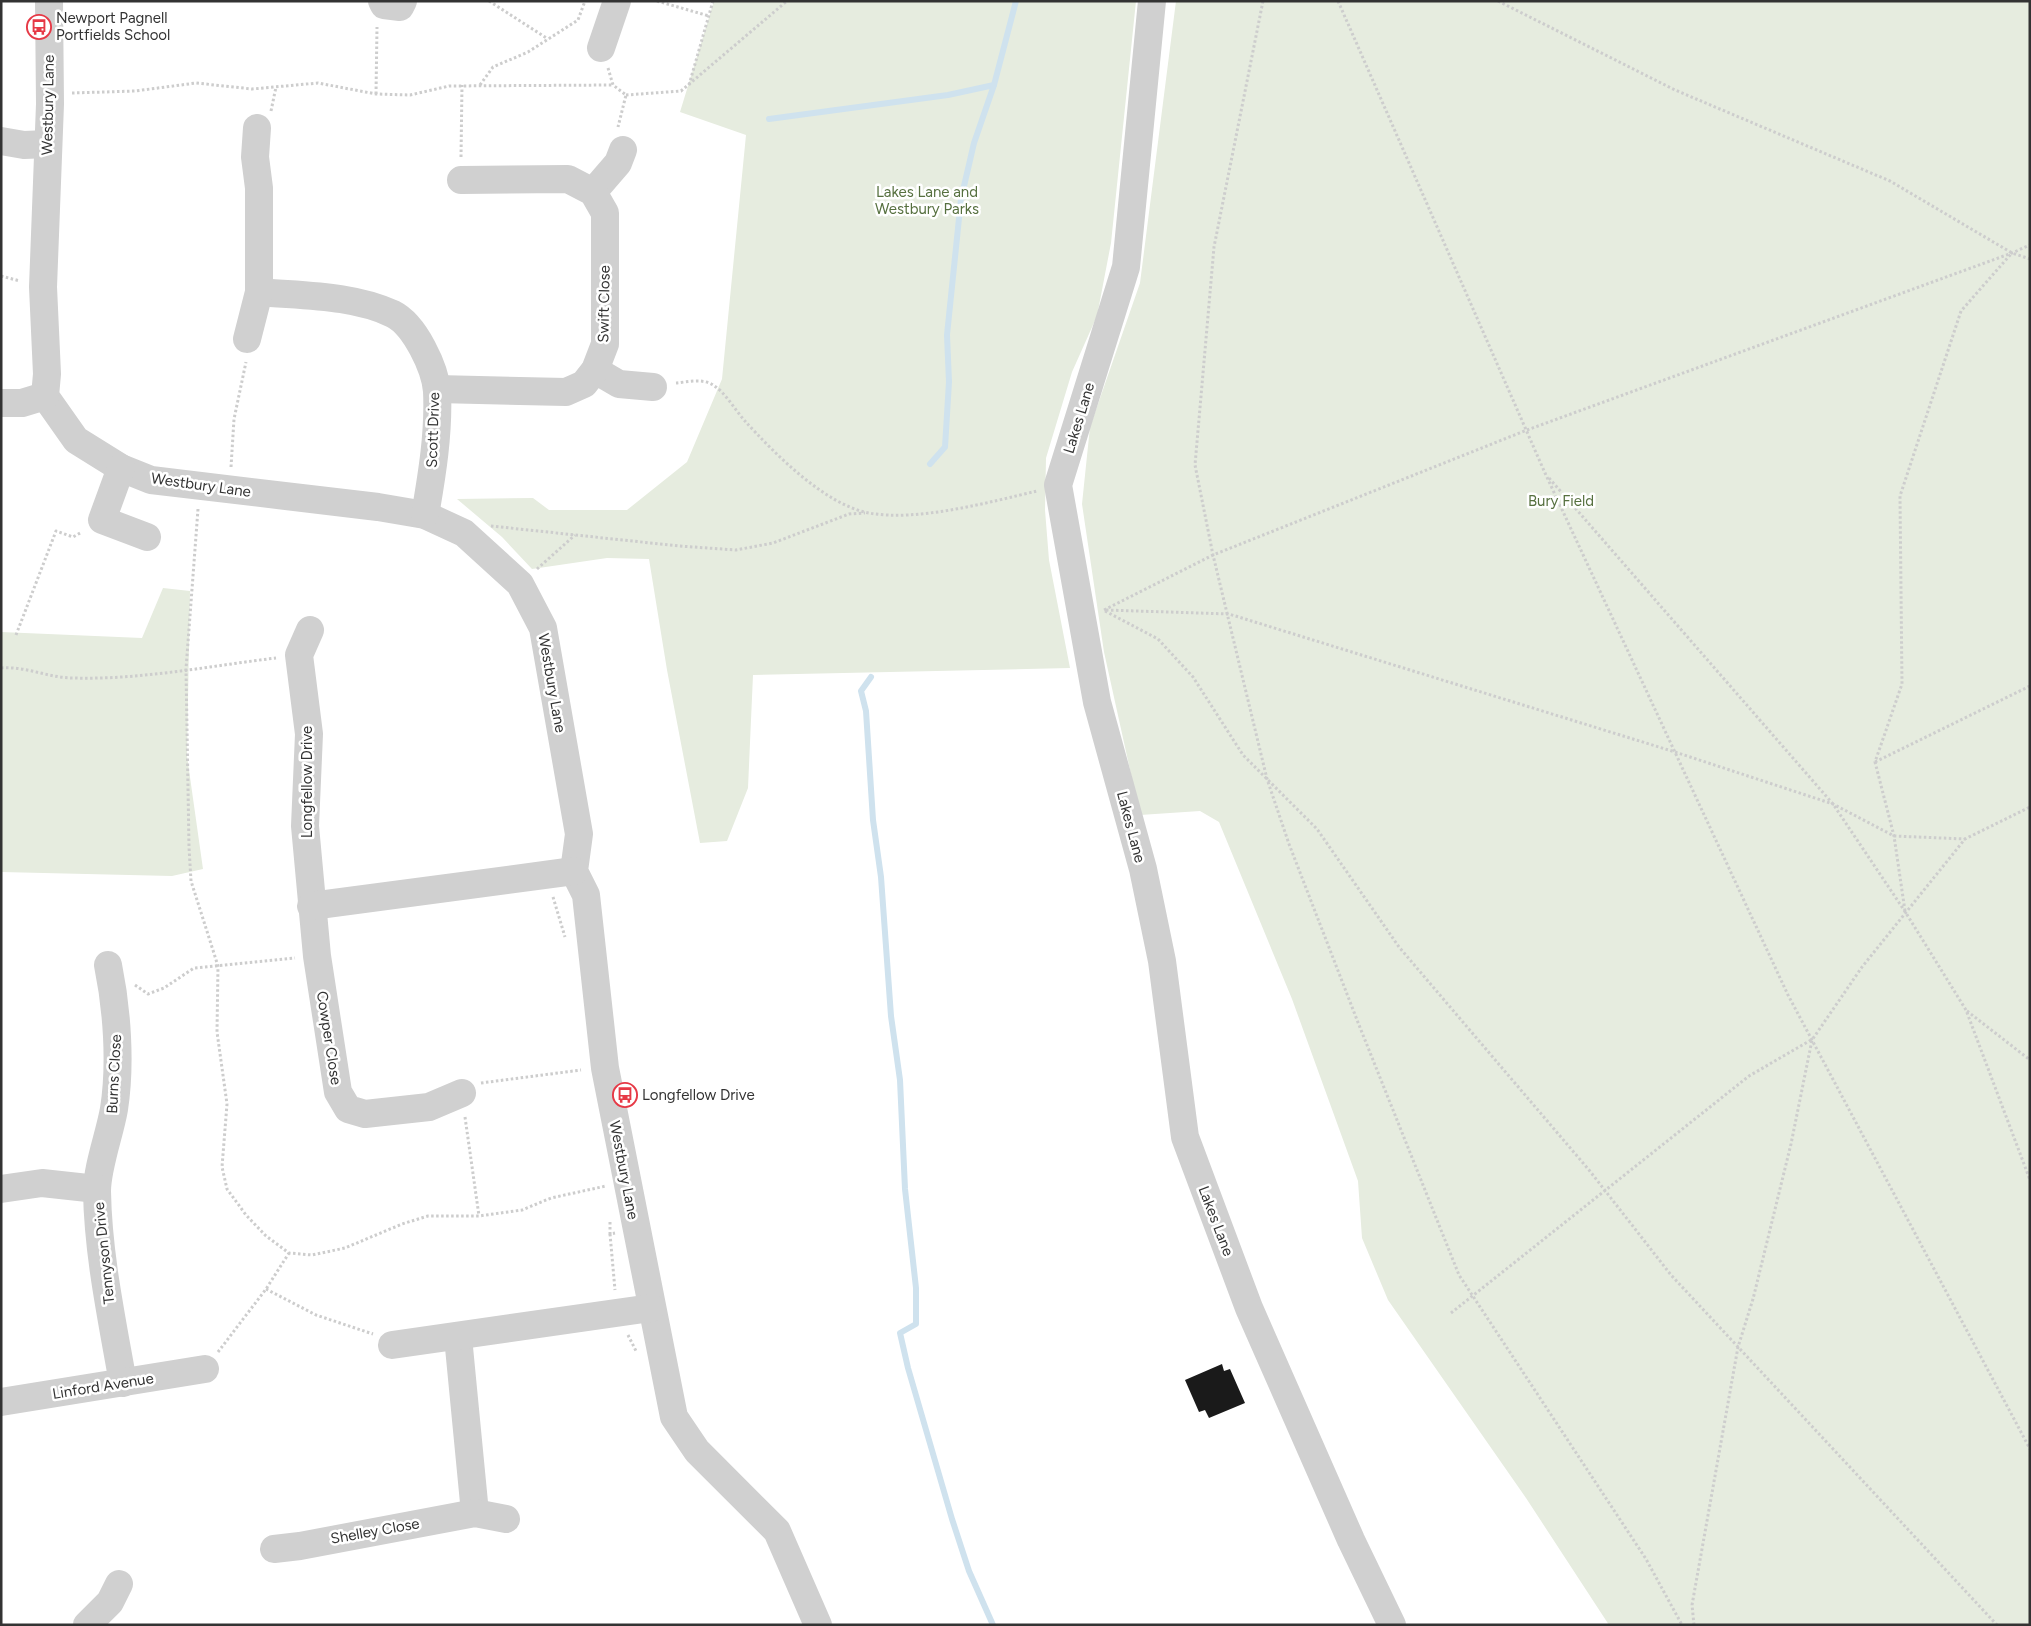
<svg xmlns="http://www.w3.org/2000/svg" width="2031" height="1626" viewBox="0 0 2031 1626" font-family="Figtree,sans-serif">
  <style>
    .green { fill: #e6ecdf }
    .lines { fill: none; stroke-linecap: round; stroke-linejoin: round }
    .stream { stroke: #cfe2ee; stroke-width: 6 }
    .building { fill: #1a1a1a }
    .path { stroke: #cdcdcd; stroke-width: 3; stroke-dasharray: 2.5 2.5; stroke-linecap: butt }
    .minor { stroke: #d0d0d0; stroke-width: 28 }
    .labels { text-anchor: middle; stroke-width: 5; stroke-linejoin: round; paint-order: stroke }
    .poi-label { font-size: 15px; fill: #333; stroke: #fff; text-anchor: start }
    .street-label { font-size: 15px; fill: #333; stroke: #fff }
    .park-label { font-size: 15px; fill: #56703f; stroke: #fff }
  </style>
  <rect width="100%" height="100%" fill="#fff"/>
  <g class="green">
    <polygon points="714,1 1136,1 1111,243 1097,316 1072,372 1046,458 1045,510 1049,560 1070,668 753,675 748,788 727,841 700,843 667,670 649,559 607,558 532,569 502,537 457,499 533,498 549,510 627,510 687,462 722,379 746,135 680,112"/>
    <polygon points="1176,1 2030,1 2030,1625 1609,1625 1526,1498 1388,1300 1362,1238 1358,1181 1292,999 1219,822 1200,811 1140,815 1104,652 1082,504 1090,427 1140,283"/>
    <polygon points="163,588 190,591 187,756 203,869 172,876 1,872 1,632 142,638"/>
  </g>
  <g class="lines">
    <g class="stream">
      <polyline points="769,119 948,95 994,85"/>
      <polyline points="930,464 945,447 949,382 947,335 961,199 974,143 994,85 1016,1"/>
      <polyline points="871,677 861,691 866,711 873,820 881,877 891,1016 900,1080 905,1189 916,1288 916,1324 900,1333 908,1368 952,1519 969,1571 993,1625"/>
    </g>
  </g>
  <polygon class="building" points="1222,1364 1224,1371 1230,1369 1245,1403 1209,1418 1205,1410 1199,1412 1185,1380"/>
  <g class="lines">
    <g class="path">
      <polyline points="489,1 548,39"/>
      <polyline points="657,1 709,16"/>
      <polyline points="1263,1 1214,247 1195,465 1213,555 1267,779 1289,844 1359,1025 1459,1275 1646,1559 1682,1625"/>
      <polyline points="1338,1 1545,473 1788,995 2030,1449"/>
      <polyline points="1498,1 1675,90 1890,181 2012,253 2030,259"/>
      <polyline points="608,68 613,85 626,95 618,127"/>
      <polyline points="480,85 493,67 528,52 578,20 585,1"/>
      <polyline points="689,85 713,1"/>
      <polyline points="72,93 135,91 196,83 252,89 318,83 376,94 410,95 449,86 613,85"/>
      <polyline points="376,94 377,27"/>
      <polyline points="626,95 681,91 787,1"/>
      <polyline points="271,111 276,87"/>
      <polyline points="461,157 462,85"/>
      <polyline points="1,276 20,281"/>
      <path d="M676,383C687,382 703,378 713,385C726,393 735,410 745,421C774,453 825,505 869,513C917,522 990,502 1037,491"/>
      <polyline points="231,467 234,419 246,362"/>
      <polyline points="1549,478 1833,804 1906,913 1966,1010 2030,1180"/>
      <polyline points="198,509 186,669 189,847 191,881 218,966 217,1032 227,1104 222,1167 227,1189 246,1215 266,1236 289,1253 312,1255 345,1248 402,1224 428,1216 479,1216 522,1210 551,1198 606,1186"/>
      <polyline points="491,526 679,546 736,550 773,543 849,514 865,513"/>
      <polyline points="537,569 575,535"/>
      <polyline points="1104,610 1213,555 1527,430 2012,253 2030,245"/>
      <polyline points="1106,610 1229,614 1675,752 1833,804 1894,836 1965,839"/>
      <polyline points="1105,611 1158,639 1193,677 1243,755 1317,829 1399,947 1589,1170 1671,1275 1997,1625"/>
      <polyline points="16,635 56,531 73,537 82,532"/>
      <path d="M1,668C26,666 49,678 73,678C141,680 209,666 276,658"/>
      <polyline points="1875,762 2030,686"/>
      <polyline points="553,897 565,937"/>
      <polyline points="1905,911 1894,836 1875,762 1902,684 1900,496 1961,311 2011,254"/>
      <polyline points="135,985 148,994 164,988 194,968 295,958"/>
      <polyline points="1967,1011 2030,1060"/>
      <polyline points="481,1083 581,1070"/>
      <polyline points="465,1117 479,1216"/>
      <polyline points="610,1222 610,1234 615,1233"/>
      <polyline points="610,1234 615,1290"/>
      <polyline points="266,1289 316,1315 373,1334"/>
      <polyline points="1451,1313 1749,1076 1811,1040"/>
      <polyline points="628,1335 636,1351"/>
      <polyline points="218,1352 266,1289 289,1253"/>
      <polyline points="1694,1625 1692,1605 1738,1347 1753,1299 1791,1144 1812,1040 1862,967 1965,839 2030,807"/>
    </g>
    <g class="minor">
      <polyline points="49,1 50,104 43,287 47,374 45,396 76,440 121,468 151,480 378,507 425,515 464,533 520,584 543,628 579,834 574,871 586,895 605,1068 674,1417 697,1451 777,1531 818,1625"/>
      <polyline points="382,1 384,5 400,7 403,1"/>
      <polyline points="1152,1 1126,267 1058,485 1097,702 1143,869 1162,961 1185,1137 1249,1308 1351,1540 1392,1625"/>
      <polyline points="601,48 617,1"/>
      <polyline points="1,141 24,145 48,144"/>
      <polyline points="593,192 618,163 623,150"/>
      <path d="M259,292C303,296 353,295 393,314C415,325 435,368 437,391C439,432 432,475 425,515"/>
      <polyline points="247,339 259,292 259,188 255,157 257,128"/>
      <polyline points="595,370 619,384 653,387"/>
      <polyline points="437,389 566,392 584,384 595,370 605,344 605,213 593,192 568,179 461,180"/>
      <polyline points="1,403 22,403 45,396"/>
      <polyline points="121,468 102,520 147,537"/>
      <polyline points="310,630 299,655 309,734 305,826 317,956 338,1092 348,1109 365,1114 429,1107 462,1093"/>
      <polyline points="311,906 574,871"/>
      <path d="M108,965C117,1009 121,1064 114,1109C110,1133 97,1167 97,1191C98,1255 112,1320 123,1383"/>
      <polyline points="1,1189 42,1183 97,1189"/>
      <polyline points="458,1337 475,1513"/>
      <polyline points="392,1345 651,1308"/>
      <polyline points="1,1402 205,1369"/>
      <polyline points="274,1549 300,1546 475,1513 506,1519"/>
      <polyline points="87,1625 110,1602 119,1584"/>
    </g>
  </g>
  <defs>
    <symbol id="bus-ring" viewBox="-11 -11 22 22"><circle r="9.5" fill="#fff" stroke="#e63946" stroke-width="1.5"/><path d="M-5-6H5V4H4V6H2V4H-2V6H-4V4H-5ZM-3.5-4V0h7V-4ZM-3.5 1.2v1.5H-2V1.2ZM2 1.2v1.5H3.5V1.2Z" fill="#e63946"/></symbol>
  </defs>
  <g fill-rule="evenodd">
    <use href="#bus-ring" x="25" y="13" width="28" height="28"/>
    <use href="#bus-ring" x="611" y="1081" width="28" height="28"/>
  </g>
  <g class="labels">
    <g class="poi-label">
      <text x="56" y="23">Newport Pagnell<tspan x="56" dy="17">Portfields School</tspan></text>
      <text x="642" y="1100">Longfellow Drive</text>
    </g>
    <g class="street-label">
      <text transform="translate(48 105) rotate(-89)" y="5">Westbury Lane</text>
      <text transform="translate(604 304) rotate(-89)" y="5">Swift Close</text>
      <text transform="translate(1079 418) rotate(-73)" y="5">Lakes Lane</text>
      <text transform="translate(433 430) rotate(-88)" y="5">Scott Drive</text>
      <text transform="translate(201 485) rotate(8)" y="5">Westbury Lane</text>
      <text transform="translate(552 683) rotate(80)" y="5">Westbury Lane</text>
      <text transform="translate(307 782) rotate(-90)" y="5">Longfellow Drive</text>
      <text transform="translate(1131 827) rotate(75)" y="5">Lakes Lane</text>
      <text transform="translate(329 1038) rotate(81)" y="5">Cowper Close</text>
      <text transform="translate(114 1074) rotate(-87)" y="5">Burns Close</text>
      <text transform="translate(624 1170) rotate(79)" y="5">Westbury Lane</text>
      <text transform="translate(1216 1221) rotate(69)" y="5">Lakes Lane</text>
      <text transform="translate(104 1253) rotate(-96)" y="5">Tennyson Drive</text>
      <text transform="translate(103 1386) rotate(-9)" y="5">Linford Avenue</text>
      <text transform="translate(375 1531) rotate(-10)" y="5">Shelley Close</text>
    </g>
    <g class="park-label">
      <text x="927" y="197">Lakes Lane and<tspan x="927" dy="17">Westbury Parks</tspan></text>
      <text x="1561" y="506">Bury Field</text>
    </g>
  </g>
  <rect width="2031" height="1626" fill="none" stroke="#333333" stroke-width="5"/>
</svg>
